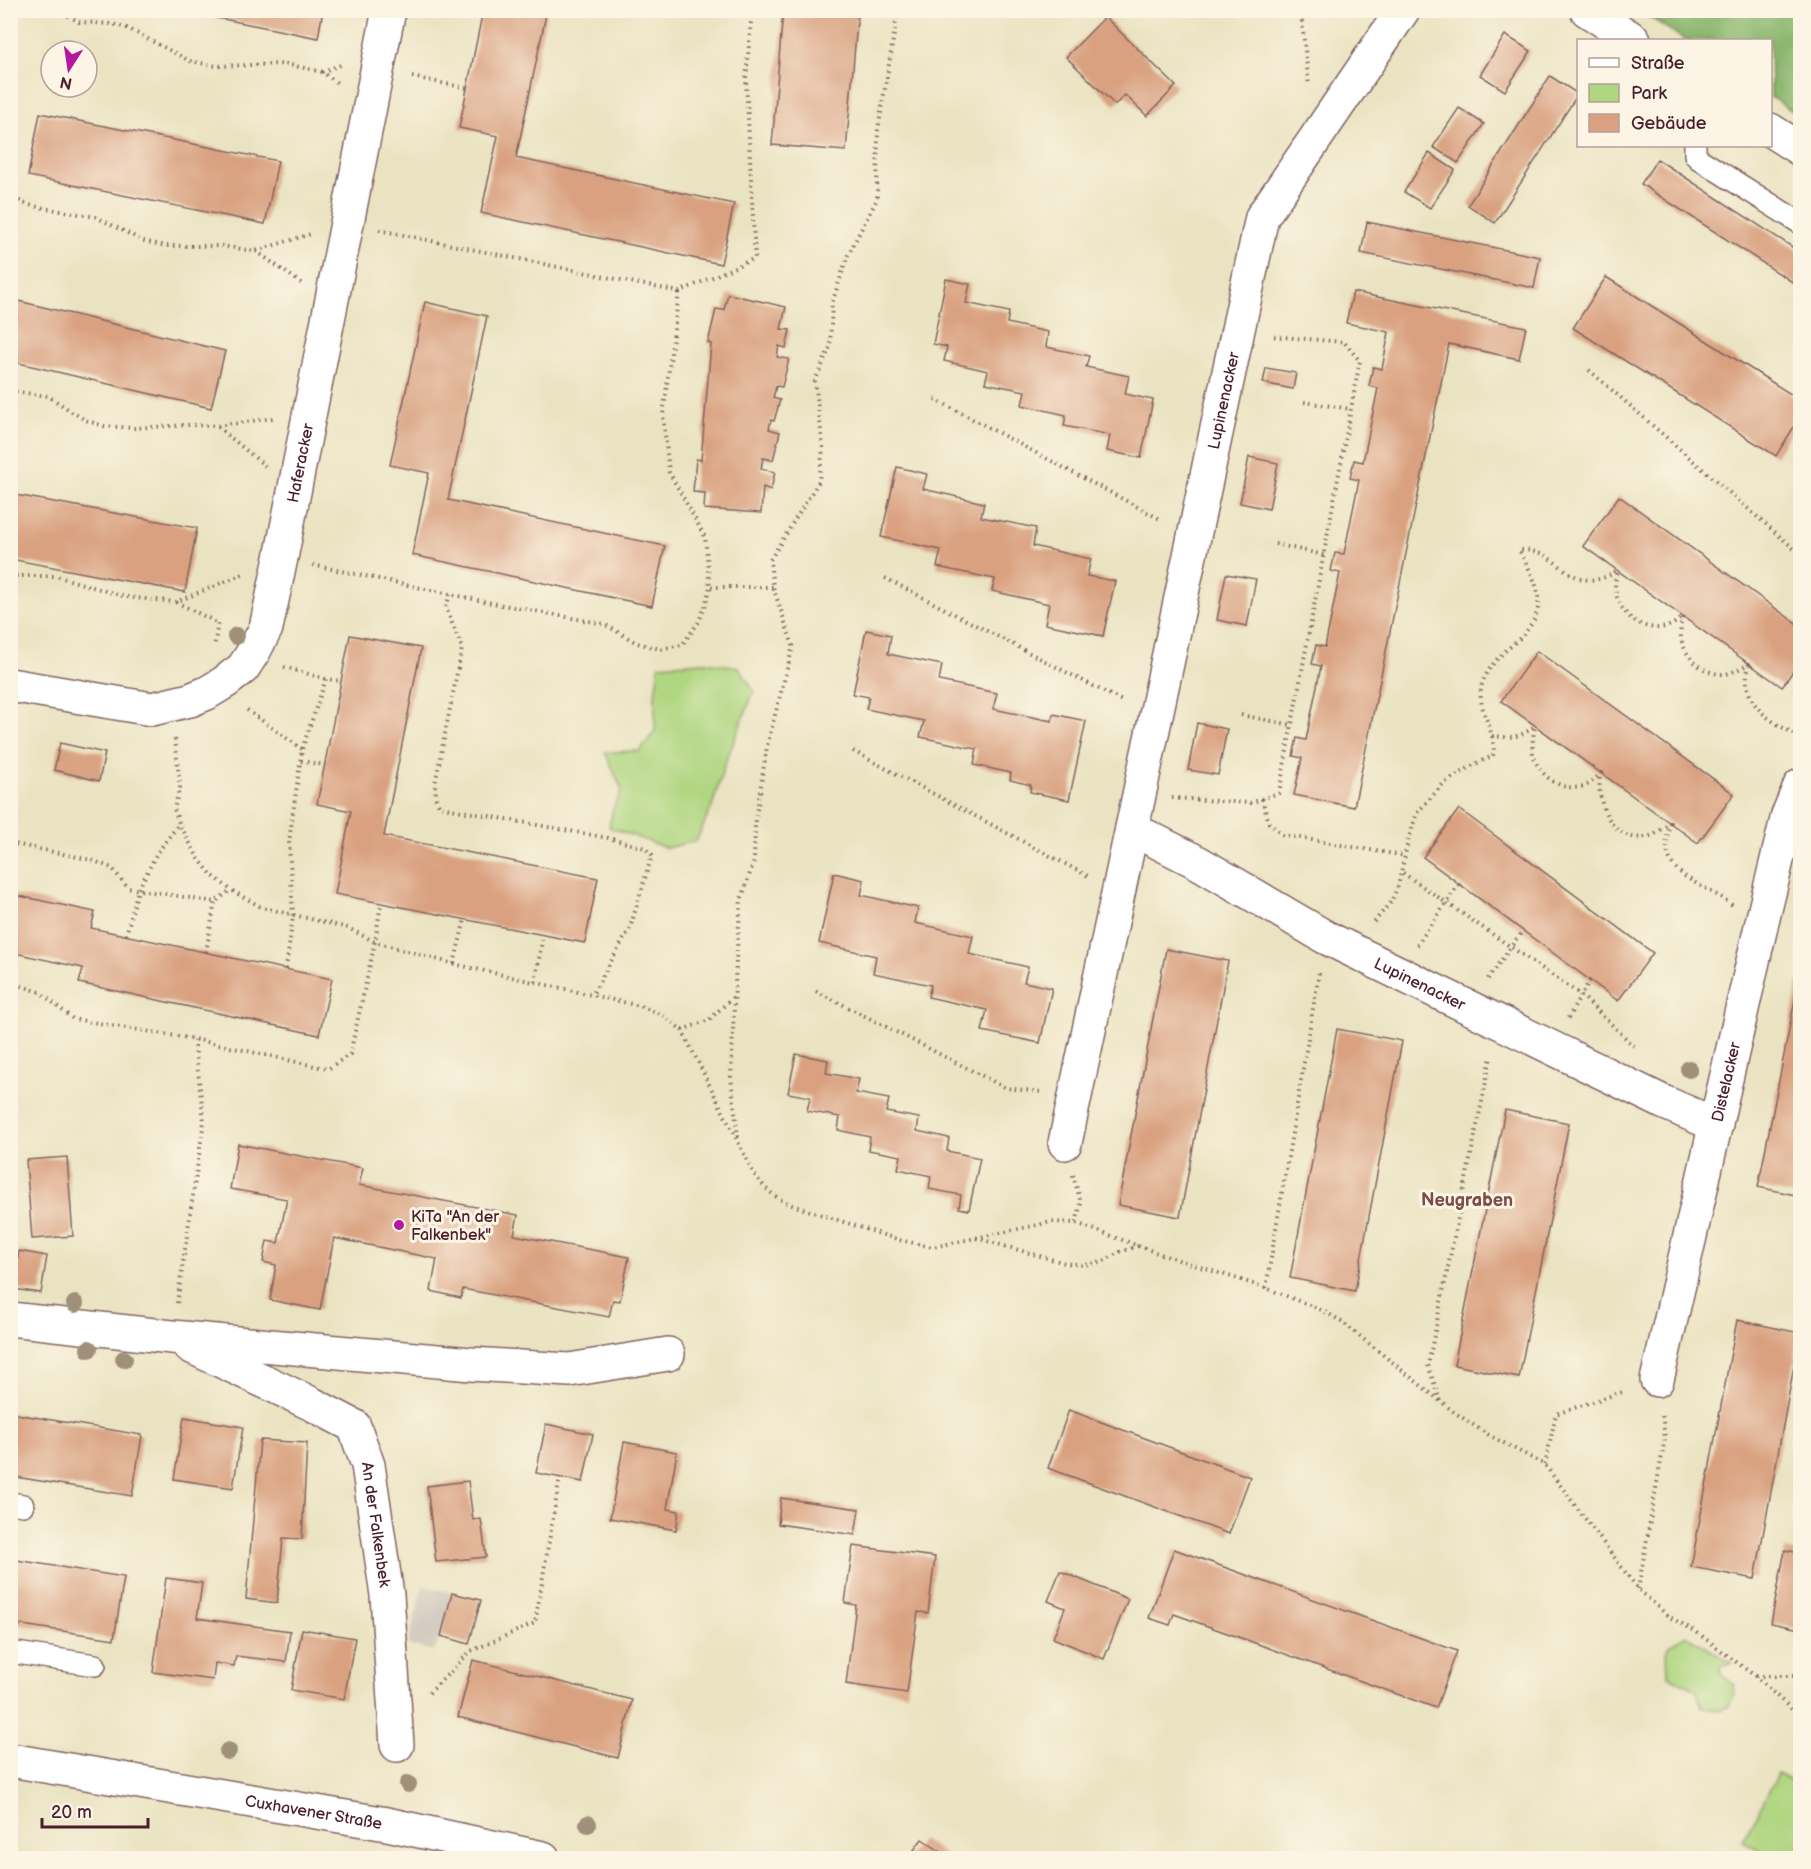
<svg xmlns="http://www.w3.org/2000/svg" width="1811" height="1869" viewBox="0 0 1811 1869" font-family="'Balsamiq Sans',sans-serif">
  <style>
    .industrial { fill: #cbc3b8 }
    .green { fill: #afd680; stroke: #7c7a56; stroke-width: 1.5 }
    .forest { fill: #8bb76e; stroke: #6a6b4c; stroke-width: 1.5 }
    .building { fill: #d9a180 }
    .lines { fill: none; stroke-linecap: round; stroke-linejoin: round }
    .lane-casing { stroke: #826460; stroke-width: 24 }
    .street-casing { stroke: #826460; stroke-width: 36 }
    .primary-casing { stroke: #826460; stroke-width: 36 }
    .path { stroke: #826460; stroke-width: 4; stroke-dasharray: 1.5 4.5; stroke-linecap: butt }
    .lane { stroke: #fff; stroke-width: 21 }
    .street { stroke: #fff; stroke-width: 33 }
    .primary { stroke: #fff; stroke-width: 33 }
    .tree { fill: #a0907a }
    .poi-dot { fill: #b5179e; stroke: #fcf5e5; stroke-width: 2 }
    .labels { text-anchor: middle; stroke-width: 6; stroke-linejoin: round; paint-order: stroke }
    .street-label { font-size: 16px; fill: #4a1f2b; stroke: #fcf5e5 }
    .poi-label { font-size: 16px; fill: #4a1f2b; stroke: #fcf5e5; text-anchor: start }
    .neighbourhood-label { font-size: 18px; font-weight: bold; fill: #7c4c49; stroke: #fcf5e5 }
  </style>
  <rect width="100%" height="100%" fill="#fcf5e5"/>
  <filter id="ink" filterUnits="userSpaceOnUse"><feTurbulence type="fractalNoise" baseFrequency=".0167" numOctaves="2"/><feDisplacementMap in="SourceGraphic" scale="12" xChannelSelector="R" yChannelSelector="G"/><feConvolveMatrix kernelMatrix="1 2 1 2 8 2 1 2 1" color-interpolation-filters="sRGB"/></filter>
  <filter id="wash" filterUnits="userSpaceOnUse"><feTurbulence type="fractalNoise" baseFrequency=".008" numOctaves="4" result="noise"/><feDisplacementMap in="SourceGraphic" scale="24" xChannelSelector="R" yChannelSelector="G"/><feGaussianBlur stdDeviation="1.35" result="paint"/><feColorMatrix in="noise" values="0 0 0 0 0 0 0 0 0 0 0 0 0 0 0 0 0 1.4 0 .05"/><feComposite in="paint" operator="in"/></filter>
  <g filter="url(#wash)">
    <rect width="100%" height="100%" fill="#eae3c1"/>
    <polygon class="industrial" points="423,1586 452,1593 441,1636 434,1651 408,1645"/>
    <g class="green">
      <polygon points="705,662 739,667 754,691 725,763 712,807 696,841 666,848 609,827 613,809 622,790 605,752 640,751 655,731 655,695 659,665"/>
      <polygon points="1686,1635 1732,1663 1720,1666 1721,1675 1735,1685 1733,1697 1728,1707 1718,1710 1702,1708 1697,1691 1668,1675 1667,1654 1669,1645"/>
      <polygon points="1778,1774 1800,1787 1800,1858 1774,1858 1743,1841"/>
    </g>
    <polygon class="forest" points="1640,11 1800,11 1800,116 1771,97 1770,40 1685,40"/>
    <g id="blocks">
      <g class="building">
        <polygon points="178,10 323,10 318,38"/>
        <polygon points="483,10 547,10 516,158 734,204 721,264 481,213 498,136 459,128"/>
        <polygon points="783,10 858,10 846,151 772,145"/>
        <polygon points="1105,17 1176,86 1147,116 1125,95 1115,105 1066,57"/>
        <polygon points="1505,35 1531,51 1505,91 1480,75"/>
        <polygon points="1550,76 1578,94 1495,223 1468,205"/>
        <polygon points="1459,108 1484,124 1458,163 1433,147"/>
        <polygon points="40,113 278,161 265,224 28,176"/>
        <polygon points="1429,153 1455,170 1430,208 1404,192"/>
        <polygon points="1657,159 1800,252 1800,287 1641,184"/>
        <polygon points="1367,222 1540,257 1534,288 1361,253"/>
        <polygon points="1606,277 1800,400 1800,417 1776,456 1573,328"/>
        <polygon points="946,279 970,284 966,303 1009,312 1007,323 1048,332 1046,347 1089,356 1086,367 1129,376 1125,394 1153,400 1141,458 1107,451 1110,435 1064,426 1066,415 1022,405 1025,391 985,383 988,371 944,361 947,347 933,344"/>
        <polygon points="1353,292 1526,327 1519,359 1449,344 1354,807 1294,795 1302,758 1293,756 1297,738 1306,740 1321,666 1312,664 1316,645 1325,647 1340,573 1331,571 1335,553 1344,554 1359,480 1350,478 1354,460 1363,462 1378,388 1369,386 1373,367 1382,369 1389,332 1346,323"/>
        <polygon points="728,294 786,307 781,329 790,330 786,348 779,346 777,357 789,359 782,387 776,386 773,398 780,400 774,421 771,420 769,429 780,432 773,460 763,458 761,469 775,472 771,490 763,487 761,513 704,509 705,493 693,492 696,459 701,460 711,344 708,343 716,309 724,310"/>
        <polygon points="10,299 225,351 211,408 10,361"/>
        <polygon points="425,302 487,316 448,500 665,546 652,606 412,555 429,473 390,465"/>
        <polygon points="1266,368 1296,373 1293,389 1263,383"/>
        <polygon points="1249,457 1278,463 1269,509 1240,503"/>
        <polygon points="897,467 927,474 923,489 984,503 981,517 1036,528 1033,546 1091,559 1087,576 1115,581 1103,636 1045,624 1049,604 992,591 995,579 937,567 941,550 881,537"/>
        <polygon points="10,494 197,528 185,592 10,559"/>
        <polygon points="1619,496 1800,626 1800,661 1782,687 1583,546"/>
        <polygon points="1226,574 1256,579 1247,626 1217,620"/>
        <polygon points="866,630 891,635 888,654 942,665 939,681 997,693 993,709 1052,721 1053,714 1086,721 1069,800 1030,792 1031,785 1010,780 1011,773 974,765 977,749 920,737 924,721 866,709 869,697 853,694"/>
        <polygon points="350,635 421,648 384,836 598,878 585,943 335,894 351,811 317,804"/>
        <polygon points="1537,651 1734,794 1698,843 1501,701"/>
        <polygon points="1197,723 1227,729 1218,775 1188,770"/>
        <polygon points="60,743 105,753 99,781 54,770"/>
        <polygon points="1459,809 1653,953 1618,1001 1423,857"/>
        <polygon points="834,873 864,880 861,895 918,908 915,923 973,936 969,954 1028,967 1024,982 1052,988 1040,1043 982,1031 987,1010 928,997 931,985 873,973 876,956 819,943"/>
        <polygon points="10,894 95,912 91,928 332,979 319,1035 79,983 83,968 10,952"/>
        <polygon points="1166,949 1228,961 1180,1217 1118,1205"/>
        <polygon points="1799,979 1800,979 1800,1196 1758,1187"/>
        <polygon points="1337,1029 1402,1041 1355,1291 1290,1278"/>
        <polygon points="796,1054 828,1060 826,1073 859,1079 856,1093 889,1099 886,1112 919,1118 917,1131 949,1138 947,1151 980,1158 969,1210 959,1208 961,1195 929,1189 931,1176 898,1169 901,1156 868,1150 870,1137 838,1130 840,1117 807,1111 810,1097 788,1093"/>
        <polygon points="1505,1110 1569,1123 1519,1378 1454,1365"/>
        <polygon points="238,1144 363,1168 359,1185 518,1215 514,1235 629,1257 620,1301 613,1300 609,1317 463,1289 461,1298 431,1291 437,1259 334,1238 320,1310 270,1300 276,1265 263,1262 267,1241 278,1243 287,1199 230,1189"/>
        <polygon points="67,1157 73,1236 32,1239 26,1160"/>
        <polygon points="19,1251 47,1256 41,1293 13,1289"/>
        <polygon points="1737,1320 1800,1333 1755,1579 1691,1567"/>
        <polygon points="1069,1410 1250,1477 1229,1534 1048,1468"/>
        <polygon points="10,1413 142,1435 132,1496 10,1476"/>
        <polygon points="184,1417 243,1427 233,1488 174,1479"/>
        <polygon points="546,1424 593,1434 583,1482 536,1473"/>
        <polygon points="260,1440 307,1443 302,1539 283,1538 277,1603 246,1599"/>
        <polygon points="624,1442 677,1452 667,1509 679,1511 676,1530 610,1518"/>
        <polygon points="468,1481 473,1520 481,1519 486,1557 436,1562 427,1486"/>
        <polygon points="781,1498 859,1509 855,1535 778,1524"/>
        <polygon points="853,1546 935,1557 928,1613 918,1612 907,1693 846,1684 856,1605 845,1603"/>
        <polygon points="1174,1549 1457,1651 1436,1708 1174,1614 1170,1625 1149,1618"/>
        <polygon points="1785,1550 1800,1553 1800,1629 1771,1623"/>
        <polygon points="10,1559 124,1577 114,1639 10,1623"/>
        <polygon points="1060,1571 1128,1599 1104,1659 1053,1638 1065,1608 1048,1601"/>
        <polygon points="166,1578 202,1583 197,1618 290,1631 286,1662 236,1656 234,1666 215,1663 213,1680 153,1672"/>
        <polygon points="452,1593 481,1600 469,1644 441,1636"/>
        <polygon points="302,1629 355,1638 344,1699 291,1690"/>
        <polygon points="473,1660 632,1700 618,1758 458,1717"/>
        <polygon points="922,1839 950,1858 908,1858"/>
      </g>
    </g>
  </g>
  <g filter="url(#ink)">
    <use href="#blocks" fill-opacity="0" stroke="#826460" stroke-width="1.5"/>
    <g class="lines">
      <defs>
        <g id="lane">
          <polyline points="1695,146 1695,155 1699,159 1800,223"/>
          <polyline points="10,1503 23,1505"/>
          <polyline points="10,1652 95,1665"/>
        </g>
        <g id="street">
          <polyline points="1587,10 1634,40"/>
          <polyline points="1770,130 1800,149"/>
          <path id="s1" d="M10,685L152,709L190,700L207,693L225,682L243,668L254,651L266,628L281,558L389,10"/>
          <path id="s2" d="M1132,829L1199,863L1325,937L1663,1102L1716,1125"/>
          <path id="s3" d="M1065,1143L1262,217L1403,10"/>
          <polyline points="10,1319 172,1337 471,1364 569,1370 668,1354"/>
          <path id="s4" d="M190,1346L312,1404L354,1426L368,1465L387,1595L397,1745"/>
          <path id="s5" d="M1657,1380L1762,922L1788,815L1800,786"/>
        </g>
        <g id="primary">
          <path id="s6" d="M10,1760L387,1824L543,1858"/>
        </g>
      </defs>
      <use href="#lane" class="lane-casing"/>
      <use href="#street" class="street-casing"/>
      <use href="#primary" class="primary-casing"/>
      <g class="path">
        <polyline points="66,10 69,16 79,22 112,24 127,28 190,61 216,66 286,64 322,72 339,84"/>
        <polyline points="1297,10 1302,22 1309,86"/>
        <polyline points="322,72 343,64"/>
        <polyline points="412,77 467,88"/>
        <polyline points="10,108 10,124"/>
        <polyline points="10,193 23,203 33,206 96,217 143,241 166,246 222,246 255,251 311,234"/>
        <polyline points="379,230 679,292 755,258 746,79 752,10"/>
        <polyline points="256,251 301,283"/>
        <polyline points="1589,370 1800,554"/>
        <polyline points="10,391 48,396 85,420 104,426 133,428 189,425 217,426 273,418"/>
        <polyline points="935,399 1162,520"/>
        <polyline points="1304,402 1351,409"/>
        <polyline points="218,427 265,466"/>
        <polyline points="1275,544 1324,555"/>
        <polyline points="313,565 492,603 604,624 637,643 660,649 682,645 698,623 705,607 710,587 705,537 669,472 663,415 679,292"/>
        <polyline points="10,576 56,576 126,597 176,602 243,574"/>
        <polyline points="885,578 1124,702"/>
        <polyline points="711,587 773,587"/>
        <polyline points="450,594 446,608 462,648 435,784 436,799 440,807 608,838 645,848 652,855 630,928 592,995"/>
        <polyline points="176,602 218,623 214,647"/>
        <polyline points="284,667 326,679 341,681"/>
        <polyline points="247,710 302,749"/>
        <polyline points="1241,715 1292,725"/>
        <path d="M1492,736C1512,738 1519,738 1535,726C1533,737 1531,747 1534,758C1542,780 1569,796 1591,783C1594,780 1598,776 1601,773C1594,800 1612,843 1645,837C1655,836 1663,828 1670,823C1654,877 1699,879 1732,905"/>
        <path d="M175,739L180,787L174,809L179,823L198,858L212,875L231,890L261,907L348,928L375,942L454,964L640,1006L661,1014L682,1030L754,1174C765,1189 775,1198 792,1205L899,1240L933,1247L1051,1222L1076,1223L1166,1256L1266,1288L1322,1310L1341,1321L1454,1412L1487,1434L1545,1465L1638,1589L1668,1616L1695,1631L1755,1676L1800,1717"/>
        <polyline points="853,751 1088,876"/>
        <polyline points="301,761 325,765"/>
        <polyline points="1172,798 1250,803 1279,793 1360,361 1344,342 1270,336"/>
        <polyline points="1262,799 1269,823 1283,835 1405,856"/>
        <polyline points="10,843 92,860 112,868 128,888 215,902 231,890"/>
        <polyline points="1403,873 1581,995 1637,1049"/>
        <path d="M1374,922L1391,902L1398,886L1409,837L1417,813L1444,783L1475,764L1493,756C1498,731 1475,710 1482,684C1487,669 1498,657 1510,647C1551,613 1542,591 1519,550C1563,548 1568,600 1618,571C1606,600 1634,634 1666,627C1672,625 1678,621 1683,617C1673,643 1694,673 1722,674C1732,674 1740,668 1749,664C1738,702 1770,723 1800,736"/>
        <polyline points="126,935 138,890 157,853 179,824"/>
        <polyline points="1417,945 1459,884"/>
        <polyline points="206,952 215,902"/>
        <polyline points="454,964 465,919"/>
        <polyline points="286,969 293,916 289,842 302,749 326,679"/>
        <polyline points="1488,979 1523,930"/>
        <polyline points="10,982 40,992 73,1019 194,1039 328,1069 350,1054 375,942 381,903"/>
        <polyline points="535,982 543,935"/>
        <polyline points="816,991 1006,1088 1041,1092"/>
        <polyline points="1568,1018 1590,980"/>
        <polyline points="682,1030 709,1020 734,996"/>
        <polyline points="738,1137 731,1077 736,960 741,900 754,861 755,824 767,746 793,646 773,587 770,560 819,481 823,447 815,381 830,347 832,303 848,255 877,199 878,130 898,10"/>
        <polyline points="1073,1175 1081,1203 1076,1223"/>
        <polyline points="976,1238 1065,1263 1084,1265 1102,1262 1120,1252 1138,1246"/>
        <polyline points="1266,1288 1319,973"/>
        <polyline points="177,1303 204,1121 194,1039"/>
        <polyline points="1440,1401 1428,1365 1491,1057"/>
        <polyline points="1545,1465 1556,1414 1625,1391"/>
        <polyline points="1638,1589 1665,1438 1662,1414"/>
        <polyline points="1756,1676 1800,1676"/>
        <polyline points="429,1693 471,1651 535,1623 560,1477"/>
      </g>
      <use href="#lane" class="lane"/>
      <use href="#street" class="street"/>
      <use href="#primary" class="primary"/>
    </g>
    <g class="tree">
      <circle cx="236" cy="636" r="9"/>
      <circle cx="1689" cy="1069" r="9"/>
      <circle cx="75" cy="1304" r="9"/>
      <circle cx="89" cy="1349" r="9"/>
      <circle cx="124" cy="1359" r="9"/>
      <circle cx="228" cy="1751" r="9"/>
      <circle cx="408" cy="1784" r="9"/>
      <circle cx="588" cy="1824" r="9"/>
    </g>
  </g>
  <circle class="poi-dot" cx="399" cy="1225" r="6"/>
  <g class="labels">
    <g class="street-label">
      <text dy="6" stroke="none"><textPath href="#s3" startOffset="759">Lupinenacker</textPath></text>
      <text dy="6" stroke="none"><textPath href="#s1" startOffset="460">Haferacker</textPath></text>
      <text dy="6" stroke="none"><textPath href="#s2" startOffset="327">Lupinenacker</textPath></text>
      <text dy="6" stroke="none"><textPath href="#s5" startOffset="306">Distelacker</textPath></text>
      <text dy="6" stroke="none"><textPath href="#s4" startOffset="284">An der Falkenbek</textPath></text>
      <text dy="6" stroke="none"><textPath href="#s6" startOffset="308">Cuxhavener Straße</textPath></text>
    </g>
    <g class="poi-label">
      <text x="411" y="1222">KiTa "An der<tspan x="411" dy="18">Falkenbek"</tspan></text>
    </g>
    <g class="neighbourhood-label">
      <text x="1467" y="1206">Neugraben</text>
    </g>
  </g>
  <rect width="1811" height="1869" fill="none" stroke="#fcf5e5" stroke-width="36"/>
  <rect x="1577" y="39" width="195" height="108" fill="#fcf5e5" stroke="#b59f9b" stroke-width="1.5"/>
  <rect x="1589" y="58" width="30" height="9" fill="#ffffff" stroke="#b59f9b" stroke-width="1.5"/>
  <text x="1631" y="69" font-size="18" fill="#4a1f2b">Straße</text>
  <rect x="1589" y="84" width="30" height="18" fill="#afd680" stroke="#b59f9b" stroke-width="1.5"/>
  <text x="1631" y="99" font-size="18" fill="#4a1f2b">Park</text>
  <rect x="1589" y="114" width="30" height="18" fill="#d9a180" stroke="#b59f9b" stroke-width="1.5"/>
  <text x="1631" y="129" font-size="18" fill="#4a1f2b">Gebäude</text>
  <g transform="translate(69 69) rotate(192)"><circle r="28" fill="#fcf5e5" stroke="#b59f9b" stroke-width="1.5"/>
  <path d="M0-4.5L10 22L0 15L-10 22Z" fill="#b5179e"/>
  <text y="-9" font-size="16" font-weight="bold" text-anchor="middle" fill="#4a1f2b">N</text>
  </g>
  <path d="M42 1818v9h106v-9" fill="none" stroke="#4a1f2b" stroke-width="3"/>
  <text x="51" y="1818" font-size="18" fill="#4a1f2b" stroke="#fcf5e5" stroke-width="4.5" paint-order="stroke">20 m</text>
</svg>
